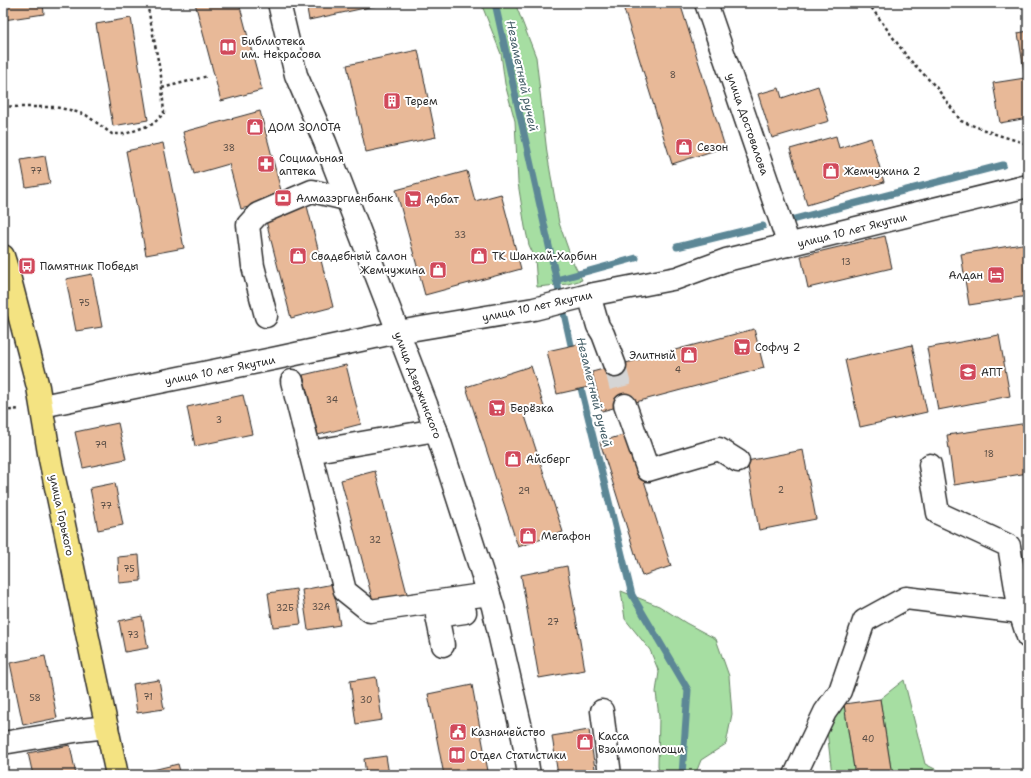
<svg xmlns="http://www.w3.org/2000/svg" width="1031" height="778" viewBox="0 0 1031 778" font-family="'Shantell Sans',sans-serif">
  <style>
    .green { fill: #a6dea2; stroke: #688466 }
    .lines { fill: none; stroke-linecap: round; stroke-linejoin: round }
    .stream { stroke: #5c8796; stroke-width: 7 }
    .building { fill: #e8b998; stroke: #2b2b2b }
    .minor-tunnel { stroke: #d5d5d5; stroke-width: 22; stroke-dasharray: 22 11; stroke-linecap: butt }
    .minor-casing { stroke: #2b2b2b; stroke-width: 25 }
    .major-casing { stroke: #2b2b2b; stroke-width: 25 }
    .path { stroke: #2b2b2b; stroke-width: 2.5; stroke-dasharray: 3 3; stroke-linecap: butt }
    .minor { stroke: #fff; stroke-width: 22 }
    .major { stroke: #f4e382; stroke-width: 22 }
    .labels { text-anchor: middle; stroke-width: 4; stroke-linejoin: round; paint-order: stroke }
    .number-label { font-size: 9px; fill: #5a4e46 }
    .poi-label { font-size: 11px; fill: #2b2b2b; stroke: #fff; text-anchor: start }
    .street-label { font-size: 11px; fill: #2b2b2b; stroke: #fff }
    .water-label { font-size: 12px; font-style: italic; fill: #48616a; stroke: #fff }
  </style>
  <rect width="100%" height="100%" fill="#fff"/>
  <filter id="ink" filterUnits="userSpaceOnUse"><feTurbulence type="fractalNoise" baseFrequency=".025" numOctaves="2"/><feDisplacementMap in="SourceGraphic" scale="8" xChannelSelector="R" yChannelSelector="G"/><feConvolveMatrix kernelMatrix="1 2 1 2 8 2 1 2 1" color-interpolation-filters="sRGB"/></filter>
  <g filter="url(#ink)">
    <g class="green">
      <polygon points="481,3 515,3 536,57 547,153 559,223 572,260 582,280 568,284 537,287 535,258 529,245 525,227 518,183 515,121 505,84 501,54"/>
      <polygon points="621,591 659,606 686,623 716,639 729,676 732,714 726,744 701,760 695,775 659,775 658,765 659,717 656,692 659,672 650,650 625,619"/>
      <polygon points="904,680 925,764 947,775 892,775 880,699"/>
      <polygon points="844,704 855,775 832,775 825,712"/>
    </g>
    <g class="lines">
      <g class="stream">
        <polyline points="495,3 573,354"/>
        <polyline points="791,220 1003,165"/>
        <polyline points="677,247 763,226"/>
        <polyline points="556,280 636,258"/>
        <polyline points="579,380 632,595 688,690 682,775"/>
      </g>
    </g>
    <g class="building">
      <polygon points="3,3 43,3 44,14 4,20"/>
      <polygon points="195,3 239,3 262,90 221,101"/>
      <polygon points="306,3 388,3 309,20"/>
      <polygon points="622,3 680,3 725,147 672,164"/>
      <polygon points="131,18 148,120 113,126 96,24"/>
      <polygon points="1028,31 1028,118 1000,123 993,83 1025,78 1018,33"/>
      <polygon points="418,50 436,137 366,152 347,65"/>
      <polygon points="818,86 829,121 772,138 758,94 779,88 782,98"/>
      <polygon points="260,111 283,198 241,209 229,164 194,174 183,132"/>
      <polygon points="836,136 839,148 871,138 884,182 807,205 790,149"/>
      <polygon points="163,143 184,248 146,255 126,151"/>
      <polygon points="45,156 50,183 26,187 21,160"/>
      <polygon points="467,171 475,201 501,194 521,269 425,295 396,190"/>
      <polygon points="307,206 333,307 291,318 265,217"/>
      <polygon points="885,236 892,268 808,288 801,256"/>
      <polygon points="1028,243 1028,296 969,305 961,254"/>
      <polygon points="92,274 102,327 76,331 66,279"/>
      <polygon points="754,329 764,368 602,411 592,372"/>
      <polygon points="999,335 1010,396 938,410 927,348"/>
      <polygon points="583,343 593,386 557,394 547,351"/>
      <polygon points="912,345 927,412 860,427 845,360"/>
      <polygon points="346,365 361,424 318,435 303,375"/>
      <polygon points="531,366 544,407 524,413 563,532 518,547 466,387"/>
      <polygon points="243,395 252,434 195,446 187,407"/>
      <polygon points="118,423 126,459 83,468 75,432"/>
      <polygon points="1028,423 1028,473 954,485 947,435"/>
      <polygon points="629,433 671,566 642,576 600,442"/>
      <polygon points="803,450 816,519 759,530 747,461"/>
      <polygon points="375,471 409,601 375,609 341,480"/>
      <polygon points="115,483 123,525 98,530 90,488"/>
      <polygon points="139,555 141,581 119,583 118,557"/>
      <polygon points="567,566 585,670 539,678 521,575"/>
      <polygon points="333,584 340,625 308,630 302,590"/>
      <polygon points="296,589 301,624 273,627 268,593"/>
      <polygon points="142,616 148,648 125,652 119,621"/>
      <polygon points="45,656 57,718 23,725 10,663"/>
      <polygon points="376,677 382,720 356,724 350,681"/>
      <polygon points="159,680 164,709 137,713 133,684"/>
      <polygon points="472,685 488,771 467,775 444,775 428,694"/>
      <polygon points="880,699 892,775 855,775 844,704"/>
      <polygon points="589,730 596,775 558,775 552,736"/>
      <polygon points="70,745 76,775 33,775 28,753"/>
      <polygon points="386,756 389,775 366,775 364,759"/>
      <polygon points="178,764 181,775 145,775 144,772"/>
    </g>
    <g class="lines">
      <polyline class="minor-tunnel" points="615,366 625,405"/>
      <defs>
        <g id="minor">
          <polyline points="279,3 296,75 325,142 436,430 493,607 523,737 529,775"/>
          <polyline points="706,3 789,245"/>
          <polyline points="589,295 598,326 603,334 615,366"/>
          <polyline points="266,316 253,266 248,225 258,214 312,191 346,199"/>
          <polyline points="292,381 310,452 436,430"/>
          <polyline points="625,405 648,470 719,449 738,461"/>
          <polyline points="42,406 277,358 398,332 534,309 589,295 677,278 726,260 1028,186"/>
          <polyline points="310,452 345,591 370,611 489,594"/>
          <polyline points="930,465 938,513 1009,546 1020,612 1028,637"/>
          <polyline points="443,645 437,616 465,612"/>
          <polyline points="602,711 610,775"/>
          <polyline points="3,743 81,730 107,727"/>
          <polyline points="795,775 825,712 840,691 864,621 906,598 1020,612"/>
        </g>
        <polyline id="major" points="3,256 8,272 38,387 50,459 117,775"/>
      </defs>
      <use href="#minor" class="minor-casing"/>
      <use href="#major" class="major-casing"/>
      <g class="path">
        <polyline points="868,3 908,58 936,87 961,121 998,135 1028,144"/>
        <polyline points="162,88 208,76"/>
        <polyline points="3,106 18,107 54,107 70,110 86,115 112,134 125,134 153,124 164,113 161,76 147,3"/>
        <polyline points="3,411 20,409"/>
      </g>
      <use href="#minor" class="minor"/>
      <use href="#major" class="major"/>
    </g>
  </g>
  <defs>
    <symbol id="library-square" viewBox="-11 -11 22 22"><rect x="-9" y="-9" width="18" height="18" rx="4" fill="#d1495b" stroke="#fff"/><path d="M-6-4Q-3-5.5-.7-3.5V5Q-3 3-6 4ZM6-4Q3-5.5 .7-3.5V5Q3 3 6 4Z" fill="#fff"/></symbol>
    <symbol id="building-square" viewBox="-11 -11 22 22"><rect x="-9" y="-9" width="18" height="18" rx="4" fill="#d1495b" stroke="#fff"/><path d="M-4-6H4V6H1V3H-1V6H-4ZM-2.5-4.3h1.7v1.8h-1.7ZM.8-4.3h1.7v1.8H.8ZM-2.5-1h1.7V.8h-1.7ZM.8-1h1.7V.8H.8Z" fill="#fff"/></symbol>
    <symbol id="shop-square" viewBox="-11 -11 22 22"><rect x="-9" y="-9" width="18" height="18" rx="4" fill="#d1495b" stroke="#fff"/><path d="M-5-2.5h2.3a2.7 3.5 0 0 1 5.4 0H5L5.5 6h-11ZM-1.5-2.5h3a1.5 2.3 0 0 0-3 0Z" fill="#fff"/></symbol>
    <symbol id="pharmacy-square" viewBox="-11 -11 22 22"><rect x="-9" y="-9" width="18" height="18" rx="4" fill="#d1495b" stroke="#fff"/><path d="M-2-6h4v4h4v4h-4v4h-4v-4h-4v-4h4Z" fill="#fff"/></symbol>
    <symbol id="bank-square" viewBox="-11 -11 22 22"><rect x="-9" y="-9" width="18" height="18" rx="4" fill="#d1495b" stroke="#fff"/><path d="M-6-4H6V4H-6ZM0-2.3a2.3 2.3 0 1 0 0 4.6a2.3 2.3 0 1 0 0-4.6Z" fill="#fff"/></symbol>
    <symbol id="supermarket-square" viewBox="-11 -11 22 22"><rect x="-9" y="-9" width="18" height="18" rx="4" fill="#d1495b" stroke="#fff"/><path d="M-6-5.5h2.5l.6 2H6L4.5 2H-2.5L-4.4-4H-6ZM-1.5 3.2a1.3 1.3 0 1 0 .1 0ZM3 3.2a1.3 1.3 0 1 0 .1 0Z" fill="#fff"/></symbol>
    <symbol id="bus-square" viewBox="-11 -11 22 22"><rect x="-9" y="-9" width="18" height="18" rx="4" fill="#d1495b" stroke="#fff"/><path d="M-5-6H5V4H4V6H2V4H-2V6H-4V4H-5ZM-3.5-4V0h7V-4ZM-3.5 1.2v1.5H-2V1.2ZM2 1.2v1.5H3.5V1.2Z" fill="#fff"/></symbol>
    <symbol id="hotel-square" viewBox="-11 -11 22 22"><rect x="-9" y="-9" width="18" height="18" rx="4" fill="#d1495b" stroke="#fff"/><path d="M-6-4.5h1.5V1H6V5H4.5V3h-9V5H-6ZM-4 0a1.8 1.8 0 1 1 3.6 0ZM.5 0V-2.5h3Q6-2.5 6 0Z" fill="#fff"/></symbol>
    <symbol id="university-square" viewBox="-11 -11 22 22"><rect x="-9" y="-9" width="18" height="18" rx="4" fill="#d1495b" stroke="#fff"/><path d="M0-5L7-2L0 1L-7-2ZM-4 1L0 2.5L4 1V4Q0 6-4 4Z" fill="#fff"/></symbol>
    <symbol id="civic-square" viewBox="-11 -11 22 22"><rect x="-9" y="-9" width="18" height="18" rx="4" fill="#d1495b" stroke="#fff"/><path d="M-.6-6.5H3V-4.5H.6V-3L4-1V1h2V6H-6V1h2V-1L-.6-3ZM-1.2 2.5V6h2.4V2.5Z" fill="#fff"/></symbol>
  </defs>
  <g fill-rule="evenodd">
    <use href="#library-square" x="218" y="37" width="20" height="20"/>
    <use href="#building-square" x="382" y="91" width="20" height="20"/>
    <use href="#shop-square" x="245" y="117" width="20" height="20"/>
    <use href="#shop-square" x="674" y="137" width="20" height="20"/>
    <use href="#pharmacy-square" x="256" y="154" width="20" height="20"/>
    <use href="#shop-square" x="821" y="161" width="20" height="20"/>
    <use href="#bank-square" x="273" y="188" width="20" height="20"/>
    <use href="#supermarket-square" x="403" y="189" width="20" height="20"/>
    <use href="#shop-square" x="288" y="246" width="20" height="20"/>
    <use href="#shop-square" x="469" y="246" width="20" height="20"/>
    <use href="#bus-square" x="17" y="256" width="20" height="20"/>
    <use href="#shop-square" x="428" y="260" width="20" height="20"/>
    <use href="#hotel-square" x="986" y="265" width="20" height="20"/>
    <use href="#supermarket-square" x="732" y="337" width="20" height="20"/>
    <use href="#shop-square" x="679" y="345" width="20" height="20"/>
    <use href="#university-square" x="958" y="362" width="20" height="20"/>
    <use href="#supermarket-square" x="487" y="398" width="20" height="20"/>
    <use href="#shop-square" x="503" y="449" width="20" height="20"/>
    <use href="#shop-square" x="518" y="526" width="20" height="20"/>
    <use href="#civic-square" x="448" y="722" width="20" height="20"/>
    <use href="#shop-square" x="575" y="732" width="20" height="20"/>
    <use href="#library-square" x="447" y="745" width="20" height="20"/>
  </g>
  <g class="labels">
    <g class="number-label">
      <text x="673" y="78">8</text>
      <text x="229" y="151">38</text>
      <text x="36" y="174">77</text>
      <text x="460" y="238">33</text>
      <text x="846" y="265">13</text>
      <text x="84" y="306">75</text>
      <text x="678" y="373">4</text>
      <text x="332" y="403">34</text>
      <text x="219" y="423">3</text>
      <text x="101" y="448">79</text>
      <text x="989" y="457">18</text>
      <text x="781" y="493">2</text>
      <text x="524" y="494">29</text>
      <text x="106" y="509">77</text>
      <text x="375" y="543">32</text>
      <text x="129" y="572">75</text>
      <text x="321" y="610">32А</text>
      <text x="285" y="611">32Б</text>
      <text x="553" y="625">27</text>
      <text x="133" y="638">73</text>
      <text x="148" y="700">71</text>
      <text x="35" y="701">58</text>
      <text x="366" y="703">30</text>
      <text x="868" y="742">40</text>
    </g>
    <g class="poi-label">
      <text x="241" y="45">Библиотека<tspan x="241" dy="13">им. Некрасова</tspan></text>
      <text x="405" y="105">Терем</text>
      <text x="268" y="131">ДОМ ЗОЛОТА</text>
      <text x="697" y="151">Сезон</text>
      <text x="279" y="162">Социальная<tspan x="279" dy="13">аптека</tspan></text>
      <text x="844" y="175">Жемчужина 2</text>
      <text x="296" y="202">Алмазэргиенбанк</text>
      <text x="426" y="203">Арбат</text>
      <text x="311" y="260">Свадебный салон</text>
      <text x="492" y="260">ТК Шанхай-Харбин</text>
      <text x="40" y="270">Памятник Победы</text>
      <text x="425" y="274" text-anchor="end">Жемчужина</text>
      <text x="983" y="279" text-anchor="end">Алдан</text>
      <text x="755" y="351">Софлу 2</text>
      <text x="676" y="359" text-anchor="end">Элитный</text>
      <text x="981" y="376">АПТ</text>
      <text x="510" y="412">Берёзка</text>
      <text x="526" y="463">Айсберг</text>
      <text x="541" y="540">Мегафон</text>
      <text x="471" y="736">Казначейство</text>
      <text x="598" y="740">Касса<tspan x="598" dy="13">Взаимопомощи</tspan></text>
      <text x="470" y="759">Отдел Статистики</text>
    </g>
    <g class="street-label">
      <text transform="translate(748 124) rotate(71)" y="4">улица Достовалова</text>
      <text transform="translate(852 230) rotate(-14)" y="4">улица 10 лет Якутии</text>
      <text transform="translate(537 306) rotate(-12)" y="4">улица 10 лет Якутии</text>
      <text transform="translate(220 370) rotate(-11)" y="4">улица 10 лет Якутии</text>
      <text transform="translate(418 385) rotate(69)" y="4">улица Дзержинского</text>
      <text transform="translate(62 515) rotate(78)" y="4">улица Горького</text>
    </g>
    <g class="water-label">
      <text transform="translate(522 76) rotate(78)" y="4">Незаметный ручей</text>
      <text transform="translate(594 392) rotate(76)" y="4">Незаметный ручей</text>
    </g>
  </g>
  <rect width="1031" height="778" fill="none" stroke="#fff" stroke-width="16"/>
  <rect x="8" y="8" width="1015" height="762" fill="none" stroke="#2b2b2b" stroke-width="1.5" filter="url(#ink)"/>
</svg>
